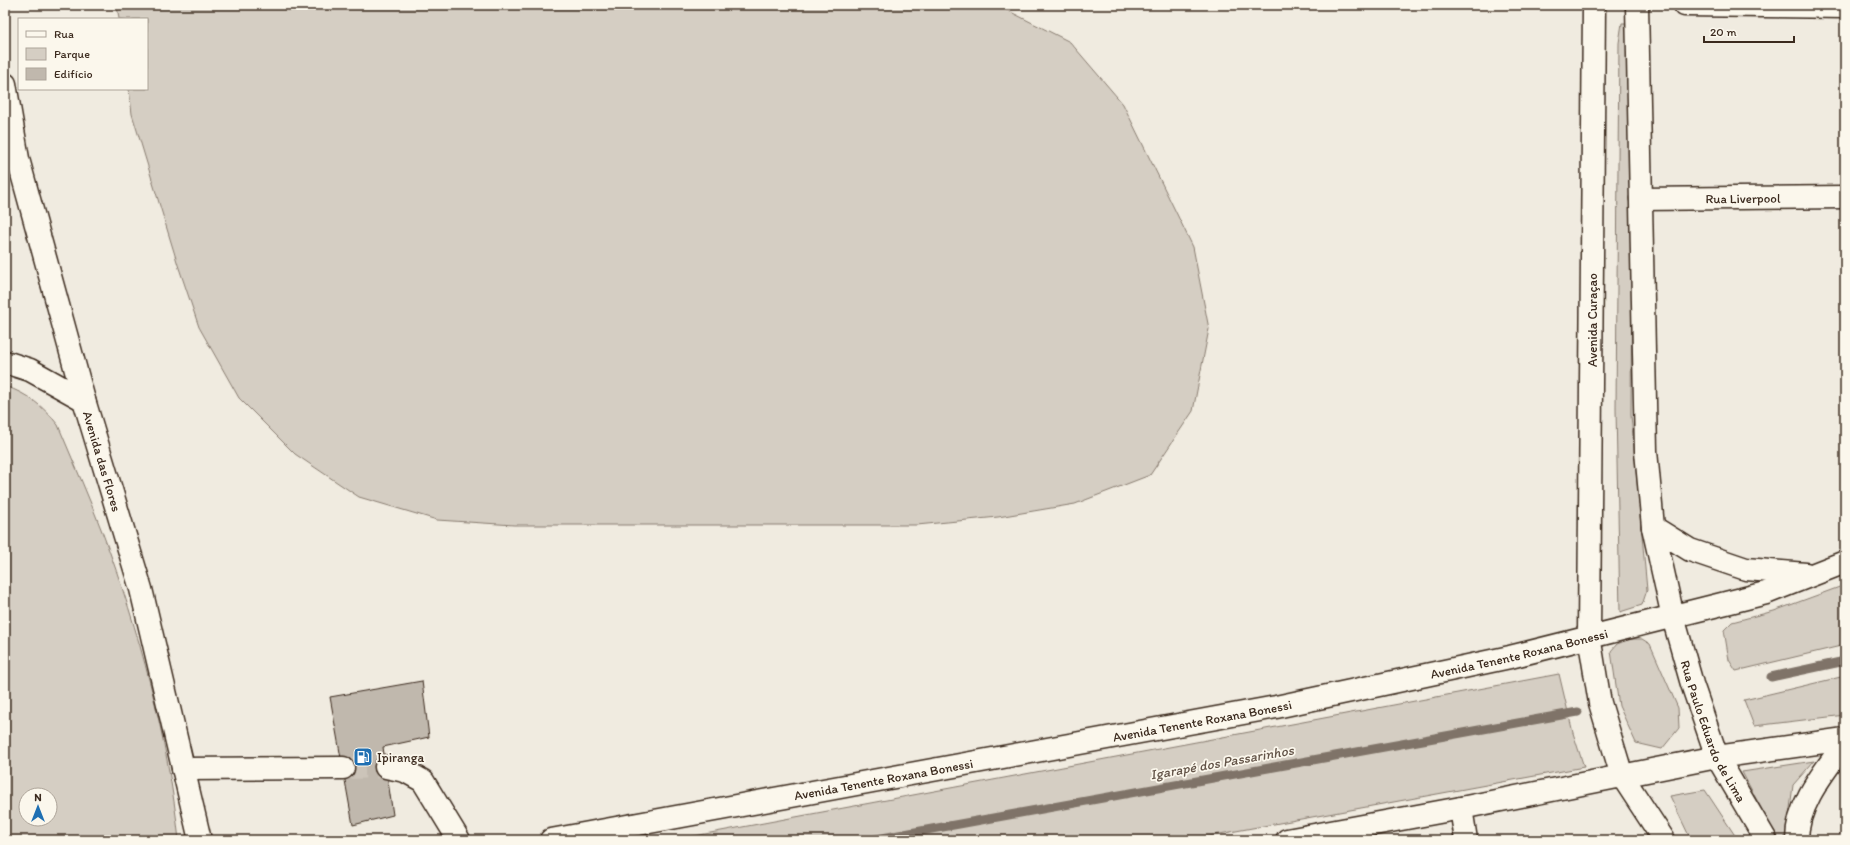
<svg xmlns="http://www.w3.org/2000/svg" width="1850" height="845" viewBox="0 0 1850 845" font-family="Itim,sans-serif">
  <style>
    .green { fill: #d5cec3; stroke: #887c70; fill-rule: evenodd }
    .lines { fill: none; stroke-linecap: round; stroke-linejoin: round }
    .stream { stroke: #7f7367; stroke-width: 9 }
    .building { fill: #c0b8ad; stroke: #3b2a1e }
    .minor-tunnel { stroke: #ccc4b9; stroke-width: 22; stroke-dasharray: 22 11; stroke-linecap: butt }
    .minor-casing { stroke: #3b2a1e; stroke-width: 25 }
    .major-casing { stroke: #3b2a1e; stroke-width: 25 }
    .minor { stroke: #fbf7ec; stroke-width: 22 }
    .major { stroke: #fbf7ec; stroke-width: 22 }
    .labels { text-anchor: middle; stroke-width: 3.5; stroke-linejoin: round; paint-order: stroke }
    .street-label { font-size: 13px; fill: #3b2a1e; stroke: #fbf7ec }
    .poi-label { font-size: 13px; fill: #3b2a1e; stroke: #fbf7ec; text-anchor: start }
    .water-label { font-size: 14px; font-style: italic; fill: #635448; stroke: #fbf7ec }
  </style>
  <rect width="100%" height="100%" fill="#f0ebe0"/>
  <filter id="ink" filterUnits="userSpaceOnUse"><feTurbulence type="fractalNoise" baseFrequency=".025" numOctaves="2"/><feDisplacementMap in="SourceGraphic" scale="8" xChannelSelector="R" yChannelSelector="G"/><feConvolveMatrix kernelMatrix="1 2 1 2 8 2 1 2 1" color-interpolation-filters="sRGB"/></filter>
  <g filter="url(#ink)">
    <g class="green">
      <polygon points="117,5 520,5 525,8 605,8 638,5 997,5 1070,42 1123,104 1193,247 1209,329 1193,411 1150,475 1075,504 998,517 917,525 514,525 437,520 359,497 295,454 239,398 199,327 178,265 132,114 129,89 147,89 147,19 119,19"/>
      <polygon points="1622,23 1630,23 1633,31 1631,415 1647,590 1642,605 1620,612 1616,409 1619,43"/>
      <path d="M5,386C28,394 43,406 58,425C73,461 89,497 103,534C139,629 168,739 179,840H5ZM26,795H50V819H26Z"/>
      <polygon points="1845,585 1845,645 1736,671 1729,660 1724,630 1732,622 1774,611"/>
      <polygon points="1630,639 1642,639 1650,644 1678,708 1679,728 1662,749 1636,743 1619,706 1611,651 1617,644"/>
      <polygon points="1559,674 1573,733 1584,767 1187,840 673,840"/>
      <polygon points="1845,676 1845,715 1754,726 1744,700"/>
      <polygon points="1814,761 1793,785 1786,840 1778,840 1742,772"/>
      <polygon points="1705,790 1738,840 1691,840 1670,796"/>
    </g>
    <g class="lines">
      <g class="stream">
        <polyline points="1771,677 1845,661"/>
        <polyline points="871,840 1578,712"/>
      </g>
    </g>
    <polygon class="building" points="422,681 429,737 383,747 393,815 353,825 330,697"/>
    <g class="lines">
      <polyline class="minor-tunnel" points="343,768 386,767"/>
      <defs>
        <g id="minor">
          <polyline points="1594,5 1589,636 1600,703 1622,776 1664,840"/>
          <path id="s1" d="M1637,5L1646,451L1653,527L1673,617L1692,684L1717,757L1766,840"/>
          <polyline points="1685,5 1845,7"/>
          <path id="s2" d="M1641,199L1845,197"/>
          <polyline points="1653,527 1690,550 1746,569 1806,574"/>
          <polyline points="386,767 405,771 423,781 459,840"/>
          <polyline points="183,769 343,768"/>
          <polyline points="1461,808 1466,840"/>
          <path id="s3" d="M551,840L1276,707L1510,657L1766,593L1845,562"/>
          <polyline points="1287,840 1461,808 1717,757 1845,739"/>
          <path d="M1797,840C1797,803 1825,771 1845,743"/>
        </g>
        <g id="major">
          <path id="s4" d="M5,84L18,159L84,400L141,589L200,840"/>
          <polyline points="5,362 30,370 84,400"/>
        </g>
      </defs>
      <use href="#minor" class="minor-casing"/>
      <use href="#major" class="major-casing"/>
      <use href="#minor" class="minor"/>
      <use href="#major" class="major"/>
    </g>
  </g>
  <defs>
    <symbol id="fuel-square" viewBox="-11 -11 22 22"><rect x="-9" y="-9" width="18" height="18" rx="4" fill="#1f6fb2" stroke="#fbf7ec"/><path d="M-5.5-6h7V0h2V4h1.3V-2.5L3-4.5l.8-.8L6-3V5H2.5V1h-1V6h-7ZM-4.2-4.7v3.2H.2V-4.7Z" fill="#fff"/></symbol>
  </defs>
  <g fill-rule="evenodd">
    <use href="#fuel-square" x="352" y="746" width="22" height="22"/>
  </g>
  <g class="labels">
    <g class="street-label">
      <text dy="5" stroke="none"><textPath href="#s2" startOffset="102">Rua Liverpool</textPath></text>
      <text transform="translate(1592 320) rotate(-90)" y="5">Avenida Curaçao</text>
      <text dy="5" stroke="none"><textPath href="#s4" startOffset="390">Avenida das Flores</textPath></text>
      <text dy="5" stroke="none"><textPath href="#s3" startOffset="986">Avenida Tenente Roxana Bonessi</textPath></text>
      <text dy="5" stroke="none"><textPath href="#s3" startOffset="662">Avenida Tenente Roxana Bonessi</textPath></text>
      <text dy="5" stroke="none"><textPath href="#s1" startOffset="736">Rua Paulo Eduardo de Lima</textPath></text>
      <text dy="5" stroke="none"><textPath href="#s3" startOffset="338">Avenida Tenente Roxana Bonessi</textPath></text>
    </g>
    <g class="poi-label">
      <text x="377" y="762">Ipiranga</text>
    </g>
    <g class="water-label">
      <text transform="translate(1222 762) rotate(-10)" y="5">Igarapé dos Passarinhos</text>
    </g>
  </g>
  <rect width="1850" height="845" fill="none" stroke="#fbf7ec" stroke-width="20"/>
  <rect x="10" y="10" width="1830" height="825" fill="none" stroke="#3b2a1e" stroke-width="1.5" filter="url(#ink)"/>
  <rect x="18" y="18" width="130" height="72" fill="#fbf7ec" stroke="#aea59a"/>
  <rect x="26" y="31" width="20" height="6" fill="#fbf7ec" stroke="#aea59a"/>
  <text x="54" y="38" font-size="12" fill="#3b2a1e">Rua</text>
  <rect x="26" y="48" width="20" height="12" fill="#d5cec3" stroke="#aea59a"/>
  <text x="54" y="58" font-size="12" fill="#3b2a1e">Parque</text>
  <rect x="26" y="68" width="20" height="12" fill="#c0b8ad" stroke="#aea59a"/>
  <text x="54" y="78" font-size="12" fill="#3b2a1e">Edifício</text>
  <g transform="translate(38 807)"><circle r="19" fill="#fbf7ec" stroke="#aea59a"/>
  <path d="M0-3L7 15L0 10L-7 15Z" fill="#1f6fb2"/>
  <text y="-6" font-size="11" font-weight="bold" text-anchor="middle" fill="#3b2a1e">N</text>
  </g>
  <path d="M1704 36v6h90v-6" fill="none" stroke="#3b2a1e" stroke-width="2"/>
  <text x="1710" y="36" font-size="12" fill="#3b2a1e" stroke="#fbf7ec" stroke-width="3" paint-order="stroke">20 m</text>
</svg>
